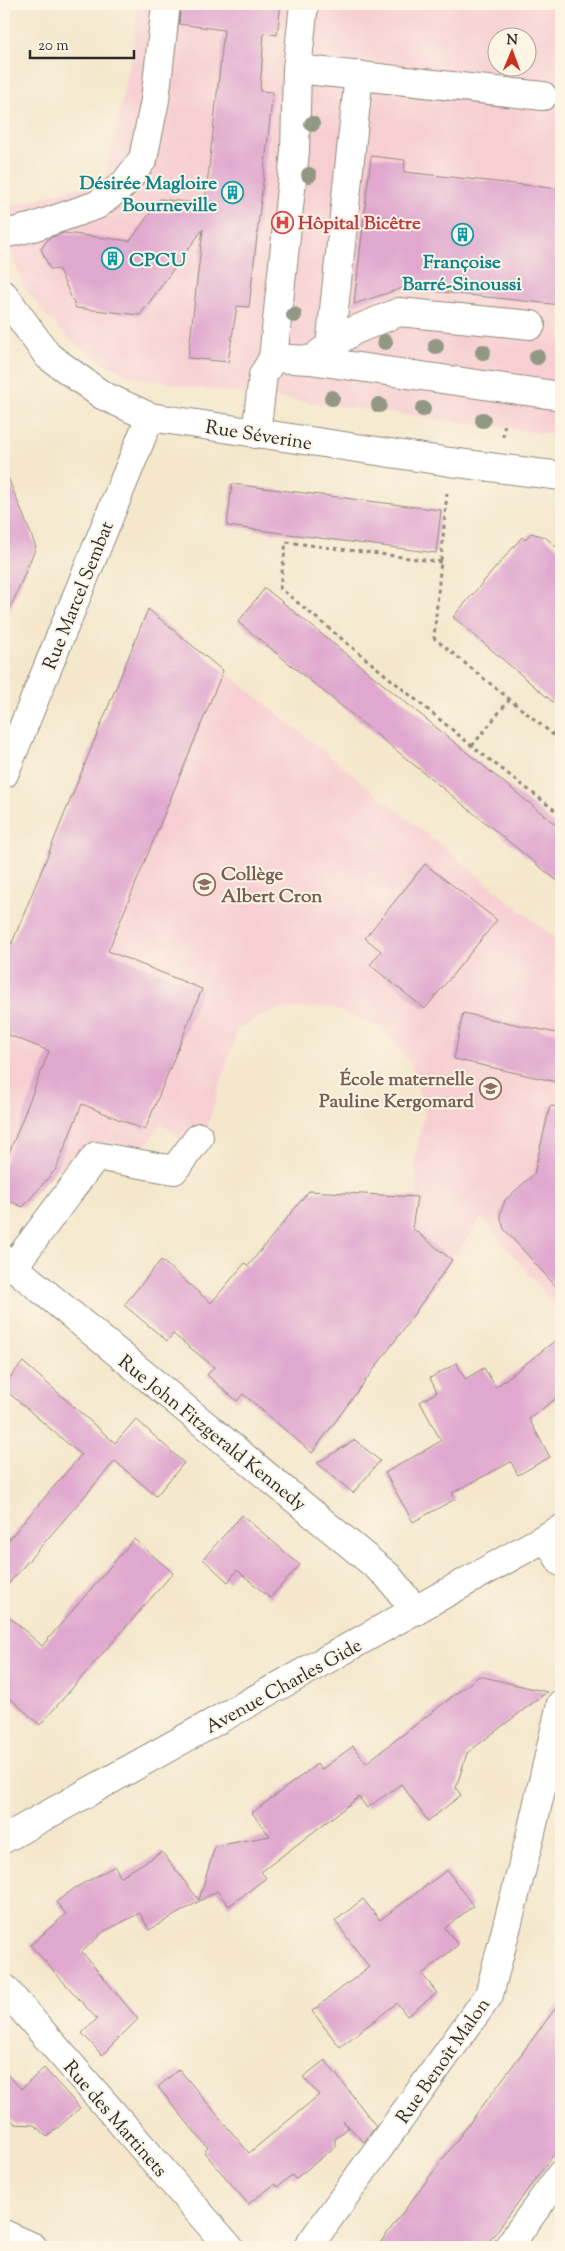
<svg xmlns="http://www.w3.org/2000/svg" width="565" height="2251" viewBox="0 0 565 2251" font-family="'Sorts Mill Goudy',serif">
  <style>
    .built { fill: #f7cfd2; fill-rule: evenodd }
    .building { fill: #e0a8cf }
    .lines { fill: none; stroke-linecap: round; stroke-linejoin: round }
    .minor-casing { stroke: #90897c; stroke-width: 30 }
    .major-casing { stroke: #90897c; stroke-width: 30 }
    .path { stroke: #90897c; stroke-width: 3; stroke-dasharray: 4 4; stroke-linecap: butt }
    .minor { stroke: #fff; stroke-width: 28 }
    .major { stroke: #fff; stroke-width: 28 }
    .tree { fill: #929883 }
    .labels { text-anchor: middle; stroke-width: 4; stroke-linejoin: round; paint-order: stroke }
    .culture-label { font-size: 19px; font-weight: bold; fill: #0d838f; stroke: #fcf5e5; text-anchor: end }
    .health-label { font-size: 19px; font-weight: bold; fill: #be3a42; stroke: #fcf5e5; text-anchor: start }
    .street-label { font-size: 19px; fill: #2b2b2b; stroke: #fcf5e5 }
    .education-label { font-size: 19px; font-weight: bold; fill: #785e54; stroke: #fcf5e5; text-anchor: start }
  </style>
  <rect width="100%" height="100%" fill="#fcf5e5"/>
  <filter id="ink" filterUnits="userSpaceOnUse"><feTurbulence type="fractalNoise" baseFrequency=".02" numOctaves="2"/><feDisplacementMap in="SourceGraphic" scale="10" xChannelSelector="R" yChannelSelector="G"/><feConvolveMatrix kernelMatrix="1 2 1 2 8 2 1 2 1" color-interpolation-filters="sRGB"/></filter>
  <filter id="wash" filterUnits="userSpaceOnUse"><feTurbulence type="fractalNoise" baseFrequency=".0096" numOctaves="4" result="noise"/><feDisplacementMap in="SourceGraphic" scale="20" xChannelSelector="R" yChannelSelector="G"/><feGaussianBlur stdDeviation="1.12" result="paint"/><feColorMatrix in="noise" values="0 0 0 0 0 0 0 0 0 0 0 0 0 0 0 0 0 1.4 0 .05"/><feComposite in="paint" operator="in"/></filter>
  <g filter="url(#wash)">
    <rect width="100%" height="100%" fill="#f4e7cc"/>
    <g class="built">
      <path d="M137,4H561V435L189,387L131,376L98,360L71,340L47,317L25,288L4,235V209L105,179L132,55ZM498,38H528V68H498Z"/>
      <polygon points="148,609 561,943 561,1314 482,1217 452,1260 412,1228 418,1186 414,1159 425,1113 411,1064 382,1028 331,1007 278,1009 238,1028 199,1153 161,1123 146,1146 104,1143 56,1169 23,1207 4,1199 4,940 12,943"/>
    </g>
    <g id="blocks">
      <g class="building">
        <polygon points="181,4 281,4 277,35 264,33 260,91 273,92 249,307 237,306 228,362 188,358 203,229 140,315 76,308 59,270 50,269 41,249 49,238 64,233 130,241 160,199 205,204 224,30 179,24"/>
        <polygon points="371,156 405,160 404,172 561,189 561,305 403,288 354,304"/>
        <polygon points="5,470 36,547 4,623 4,471"/>
        <polygon points="232,484 441,510 436,553 227,526"/>
        <polygon points="531,533 545,537 561,551 561,709 453,617 522,537 525,540"/>
        <polygon points="265,588 561,829 561,884 238,622"/>
        <polygon points="148,609 223,671 108,951 202,989 145,1130 82,1104 56,1169 23,1207 4,1199 4,1166 49,1051 4,1033 4,940 12,943"/>
        <polygon points="425,864 497,920 425,1009 370,965 381,951 365,938"/>
        <polygon points="463,1013 561,1034 561,1083 454,1059"/>
        <polygon points="550,1106 561,1107 561,1292 504,1229 500,1215 505,1200 534,1174"/>
        <polygon points="309,1191 417,1197 412,1228 452,1260 400,1334 312,1453 243,1394 237,1401 207,1375 214,1367 173,1334 167,1341 124,1305 161,1260 211,1303 245,1263 248,1266"/>
        <polygon points="561,1336 561,1395 529,1419 550,1457 518,1475 511,1462 452,1493 455,1499 413,1522 385,1473 441,1441 420,1402 437,1392 430,1378 457,1363 465,1379 484,1368 496,1387"/>
        <polygon points="23,1362 115,1443 136,1419 184,1463 156,1496 115,1461 4,1589 4,1545 81,1455 4,1389 4,1384"/>
        <polygon points="355,1440 380,1461 353,1493 317,1463"/>
        <polygon points="242,1515 300,1565 270,1598 237,1570 228,1582 203,1559"/>
        <polygon points="134,1539 173,1573 40,1725 4,1693 4,1612 42,1646"/>
        <polygon points="479,1676 547,1692 467,1753 456,1788 461,1795 428,1821 401,1784 367,1808 359,1797 261,1872 266,1878 229,1906 217,1891 149,1930 140,1913 103,1932 82,1952 138,2019 102,2055 82,2033 97,2019 30,1945 66,1914 56,1902 75,1888 115,1866 120,1877 162,1852 199,1900 215,1846 270,1836 252,1813 317,1764 321,1770 353,1746 366,1763"/>
        <polygon points="447,1870 473,1906 445,1928 458,1945 422,1974 437,1993 407,2016 397,2003 340,2047 312,2011 369,1967 335,1921 363,1899 380,1920"/>
        <polygon points="561,2001 561,2145 485,2247 377,2247"/>
        <polygon points="325,2060 376,2126 364,2142 343,2121 348,2128 335,2139 335,2147 295,2179 292,2175 277,2187 275,2184 248,2204 204,2152 208,2148 158,2087 179,2069 249,2153 319,2095 303,2077"/>
        <polygon points="44,2068 80,2108 47,2137 34,2125 15,2124 4,2112 4,2071 21,2089"/>
      </g>
    </g>
  </g>
  <g filter="url(#ink)">
    <use href="#blocks" fill-opacity="0" stroke="#90897c" stroke-width="1"/>
    <g class="lines">
      <defs>
        <g id="minor">
          <polyline points="297,69 543,96"/>
          <polyline points="4,234 33,227 97,205 125,183 143,159 155,100 166,4"/>
          <polyline points="4,295 48,356 102,395 150,417 450,462 561,476"/>
          <polyline points="330,347 359,75"/>
          <polyline points="320,353 353,331 399,312 531,325"/>
          <polyline points="273,358 295,151 297,69 304,4"/>
          <polyline points="256,434 263,375 273,358 310,360 561,396"/>
          <polyline points="4,774 150,417"/>
          <polyline points="4,1259 387,1575 416,1611"/>
          <polyline points="13,1267 96,1156 174,1170 199,1137"/>
          <polyline points="546,1537 561,1562"/>
          <polyline points="4,1988 229,2247"/>
          <polyline points="4,2234 33,2247"/>
          <polyline points="308,2247 489,1995 529,1841 561,1704"/>
          <polyline points="508,2247 561,2174"/>
        </g>
        <polyline id="major" points="4,1839 561,1529"/>
      </defs>
      <use href="#minor" class="minor-casing"/>
      <use href="#major" class="major-casing"/>
      <g class="path">
        <polyline points="503,437 505,421"/>
        <polyline points="447,493 434,638 561,741"/>
        <polyline points="441,562 286,542 280,588 472,746 561,815"/>
        <polyline points="472,746 510,699"/>
      </g>
      <use href="#minor" class="minor"/>
      <use href="#major" class="major"/>
    </g>
    <g class="tree">
      <circle cx="312" cy="124" r="8"/>
      <circle cx="309" cy="175" r="8"/>
      <circle cx="294" cy="315" r="8"/>
      <circle cx="385" cy="342" r="8"/>
      <circle cx="436" cy="346" r="8"/>
      <circle cx="483" cy="352" r="8"/>
      <circle cx="537" cy="357" r="8"/>
      <circle cx="332" cy="398" r="8"/>
      <circle cx="379" cy="405" r="8"/>
      <circle cx="423" cy="409" r="8"/>
      <circle cx="483" cy="420" r="8"/>
    </g>
  </g>
  <defs>
    <symbol id="building-ring" viewBox="-11 -11 22 22"><circle r="9.5" fill="#fcf5e5" stroke="#0f9aa8" stroke-width="1.5"/><path d="M-4-6H4V6H1V3H-1V6H-4ZM-2.5-4.3h1.7v1.8h-1.7ZM.8-4.3h1.7v1.8H.8ZM-2.5-1h1.7V.8h-1.7ZM.8-1h1.7V.8H.8Z" fill="#0f9aa8"/></symbol>
    <symbol id="hospital-ring" viewBox="-11 -11 22 22"><circle r="9.5" fill="#fcf5e5" stroke="#e0444e" stroke-width="1.5"/><path d="M-5-5h3v3.5h4V-5h3V5h-3V1.5h-4V5h-3Z" fill="#e0444e"/></symbol>
    <symbol id="school-ring" viewBox="-11 -11 22 22"><circle r="9.5" fill="#fcf5e5" stroke="#8d6e63" stroke-width="1.5"/><path d="M0-5L7-2L0 1L-7-2ZM-4 1L0 2.5L4 1V4Q0 6-4 4Z" fill="#8d6e63"/></symbol>
  </defs>
  <g fill-rule="evenodd">
    <use href="#building-ring" x="220" y="180" width="25" height="25"/>
    <use href="#hospital-ring" x="270" y="210" width="25" height="25"/>
    <use href="#building-ring" x="450" y="222" width="25" height="25"/>
    <use href="#building-ring" x="100" y="246" width="25" height="25"/>
    <use href="#school-ring" x="192" y="872" width="25" height="25"/>
    <use href="#school-ring" x="478" y="1076" width="25" height="25"/>
  </g>
  <g class="labels">
    <g class="culture-label">
      <text x="217" y="189">Désirée Magloire<tspan x="217" dy="22">Bourneville</tspan></text>
      <text x="129" y="266" text-anchor="start">CPCU</text>
      <text x="462" y="268" text-anchor="middle">Françoise<tspan x="462" dy="22">Barré-Sinoussi</tspan></text>
    </g>
    <g class="health-label">
      <text x="298" y="229">Hôpital Bicêtre</text>
    </g>
    <g class="street-label">
      <text transform="translate(259 434) rotate(9)" y="7">Rue Séverine</text>
      <text transform="translate(77 595) rotate(-68)" y="7">Rue Marcel Sembat</text>
      <text transform="translate(213 1432) rotate(39)" y="7">Rue John Fitzgerald Kennedy</text>
      <text transform="translate(283 1685) rotate(-29)" y="7">Avenue Charles Gide</text>
      <text transform="translate(442 2060) rotate(-55)" y="7">Rue Benoît Malon</text>
      <text transform="translate(116 2118) rotate(49)" y="7">Rue des Martinets</text>
    </g>
    <g class="education-label">
      <text x="221" y="880">Collège<tspan x="221" dy="22">Albert Cron</tspan></text>
      <text x="474" y="1085" text-anchor="end">École maternelle<tspan x="474" dy="22">Pauline Kergomard</tspan></text>
    </g>
  </g>
  <rect width="565" height="2251" fill="none" stroke="#fcf5e5" stroke-width="20"/>
  <g transform="translate(512 52) rotate(1)"><circle r="24" fill="#fcf5e5" stroke="#a8a49b"/>
  <path d="M0-4L9 19L0 12L-9 19Z" fill="#c8321e"/>
  <text y="-8" font-size="14" font-weight="bold" text-anchor="middle" fill="#2b2b2b">N</text>
  </g>
  <path d="M30 50v8h104v-8" fill="none" stroke="#2b2b2b" stroke-width="2.5"/>
  <text x="38" y="50" font-size="15" fill="#2b2b2b" stroke="#fcf5e5" stroke-width="4" paint-order="stroke">20 m</text>
</svg>
